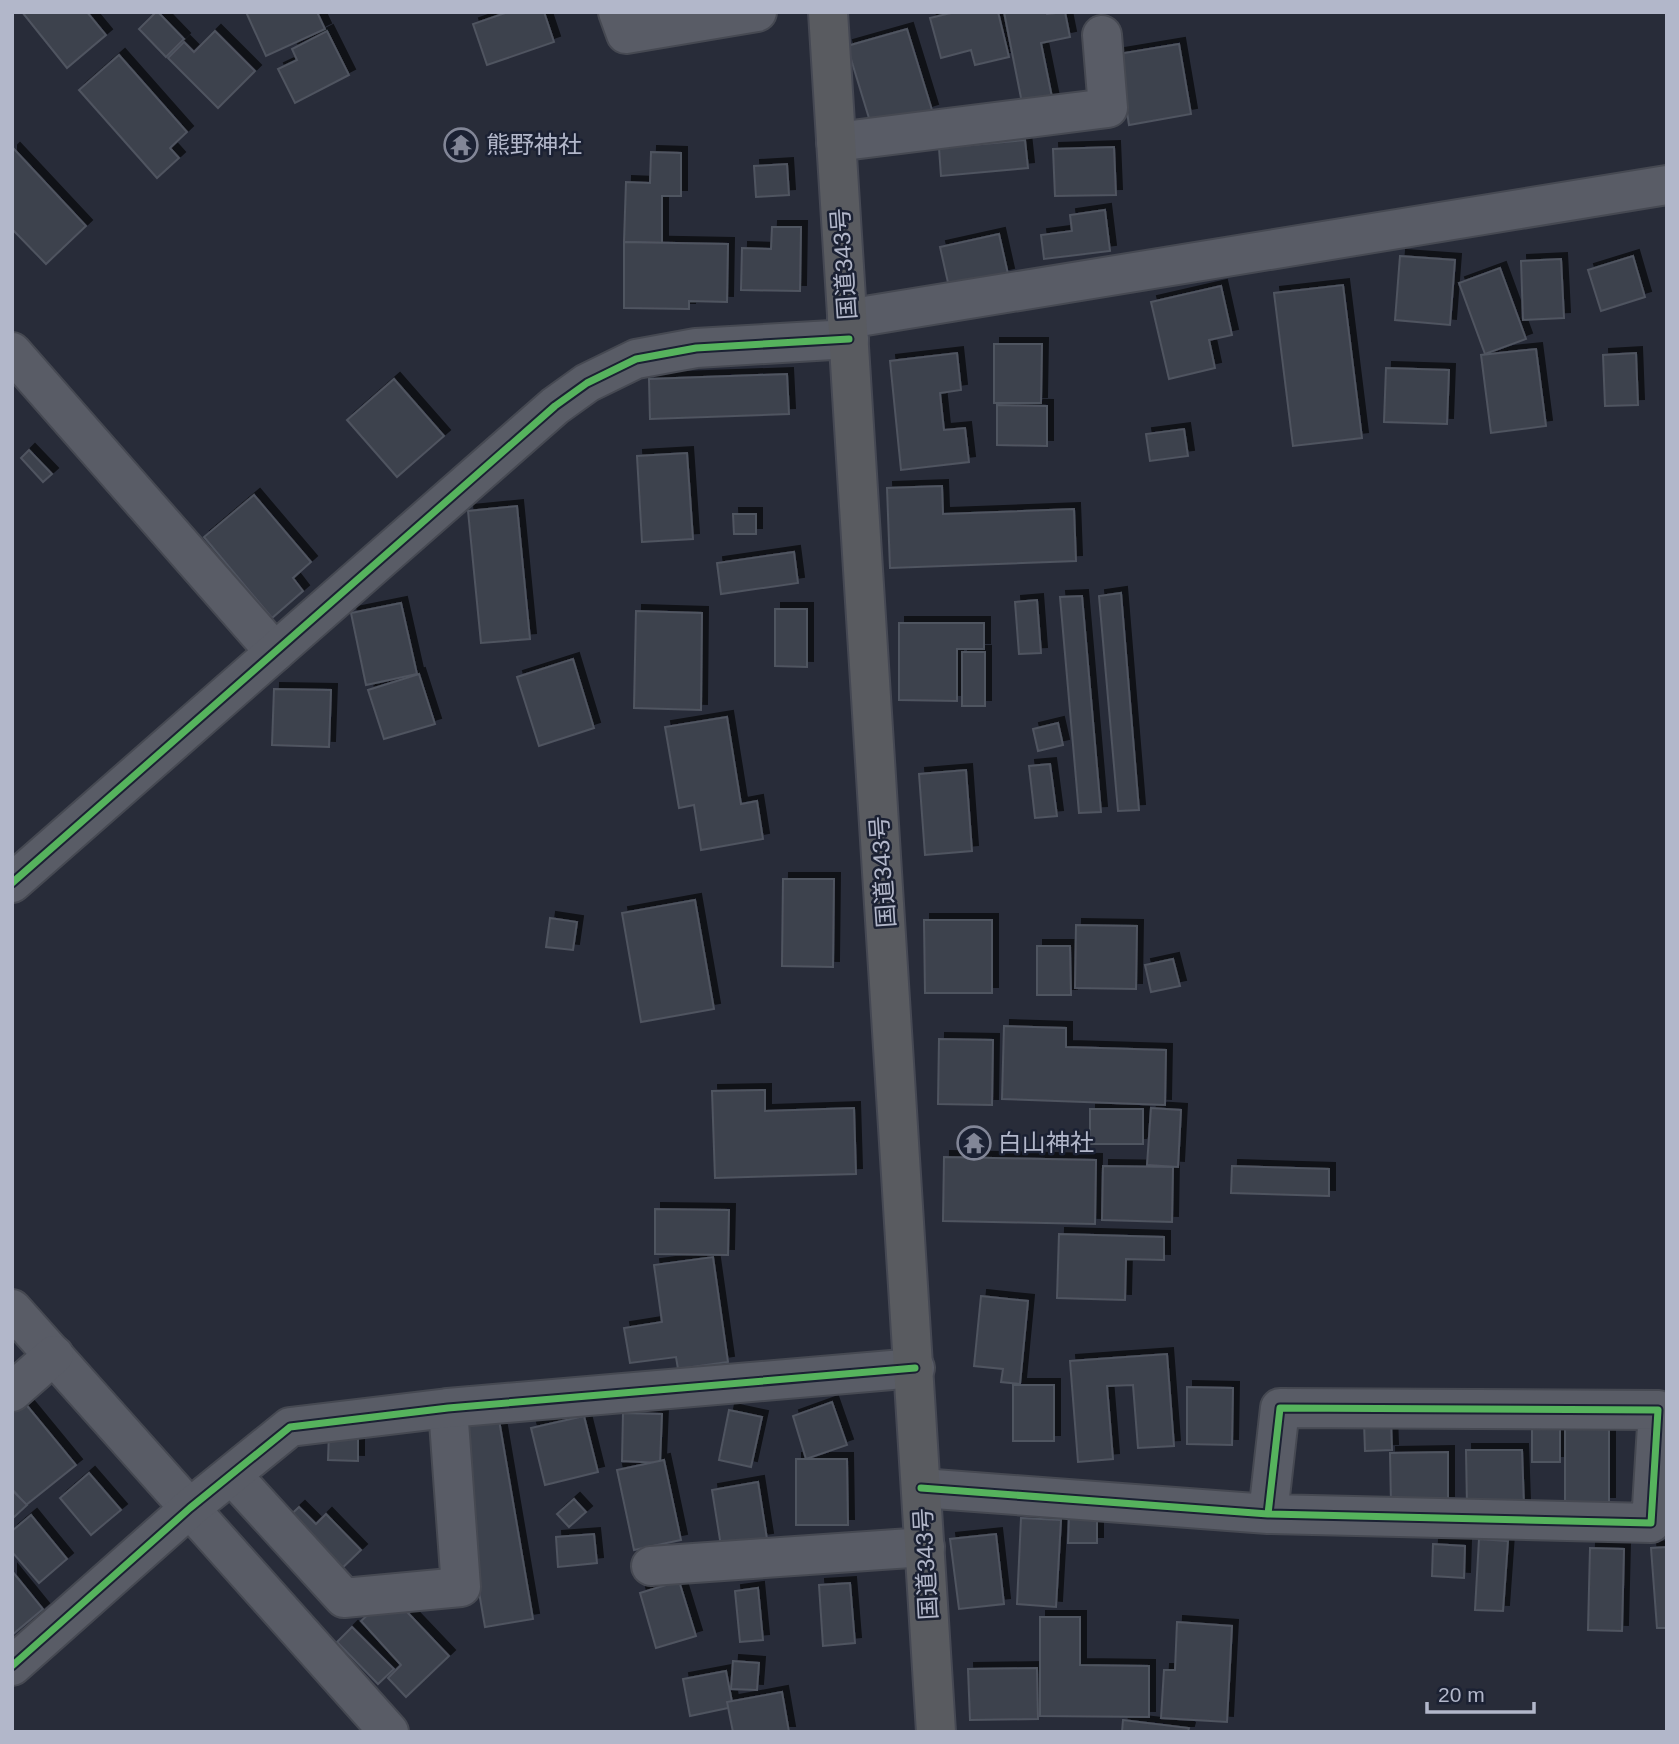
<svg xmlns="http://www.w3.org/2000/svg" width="1679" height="1744" viewBox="0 0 1679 1744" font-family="Arial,'Noto Sans JP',sans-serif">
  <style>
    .building { fill: #3e424d; stroke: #505460; stroke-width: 2; filter: url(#shadow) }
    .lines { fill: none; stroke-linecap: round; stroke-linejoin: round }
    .minor-casing { stroke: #464952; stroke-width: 42 }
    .highway-casing { stroke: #454853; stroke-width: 42 }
    .minor { stroke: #595c66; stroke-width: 38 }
    .highway { stroke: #595b60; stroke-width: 38 }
    .cycleway-casing { stroke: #1b2133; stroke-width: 11 }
    .cycleway { stroke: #56b35d; stroke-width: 7 }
    .labels { text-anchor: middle; stroke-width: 5; stroke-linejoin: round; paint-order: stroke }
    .poi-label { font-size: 24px; fill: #b2b7ca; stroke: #1b2133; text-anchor: start }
    .street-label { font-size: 24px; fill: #b2b7ca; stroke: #1b2133 }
  </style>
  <defs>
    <filter id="shadow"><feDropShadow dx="6" dy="-6" stdDeviation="0" flood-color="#0009"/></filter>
  </defs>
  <rect width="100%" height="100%" fill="#282c39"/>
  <g class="building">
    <polygon points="22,12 87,12 106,35 67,68"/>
    <polygon points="156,12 158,12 184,39 166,57 139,29"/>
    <polygon points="246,12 317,12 325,29 266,56"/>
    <polygon points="508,12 544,12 554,42 487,65 473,24"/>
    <polygon points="955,12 998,12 1009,57 975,65 971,50 941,58 930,18"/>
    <polygon points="1004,12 1046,12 1047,14 1065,12 1070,37 1041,43 1053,102 1023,108"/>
    <polygon points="907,29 932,110 872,128 847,46"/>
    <polygon points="215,31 255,71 218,108 168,58 184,42 194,52"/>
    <polygon points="327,31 349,75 295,103 278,69 297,60 292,49"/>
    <polygon points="1179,44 1191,114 1129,125 1118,54"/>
    <polygon points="119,55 187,132 170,148 179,158 157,178 79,90"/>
    <polygon points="1025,140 1028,168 941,176 939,148"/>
    <polygon points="1114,147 1116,195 1055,196 1053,149"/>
    <polygon points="14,149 86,226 46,264 12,229 12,151"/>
    <polygon points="651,152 681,153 681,196 662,196 662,243 624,242 626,182 650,183"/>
    <polygon points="787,164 789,195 756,197 754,166"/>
    <polygon points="1105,210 1110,251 1044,259 1041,235 1072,231 1070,215"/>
    <polygon points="772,227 801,227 800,291 741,290 742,248 771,249"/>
    <polygon points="999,234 1008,274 949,287 940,247"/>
    <polygon points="624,242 728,244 727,302 689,301 689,309 624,308"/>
    <polygon points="1400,256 1455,260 1450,325 1395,320"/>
    <polygon points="1633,256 1645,297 1601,311 1588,270"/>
    <polygon points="1561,259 1564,318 1523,320 1521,261"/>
    <polygon points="1500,268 1526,339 1485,354 1459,283"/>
    <polygon points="1343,285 1362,438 1293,446 1274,293"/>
    <polygon points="1221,286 1232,335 1209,340 1215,368 1169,379 1151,302"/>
    <polygon points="994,344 1042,344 1041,403 994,403"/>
    <polygon points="1536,349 1546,426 1491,433 1481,355"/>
    <polygon points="957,353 961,390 940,393 944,430 965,428 969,462 901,470 890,361"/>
    <polygon points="1636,353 1638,405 1605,406 1603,355"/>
    <polygon points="1386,368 1449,370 1447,424 1384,422"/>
    <polygon points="787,374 789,414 650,419 649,379"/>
    <polygon points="394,379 444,436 397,477 347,420"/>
    <polygon points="997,405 1047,406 1047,446 997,445"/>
    <polygon points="1184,429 1188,456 1150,461 1146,434"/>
    <polygon points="29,450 52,474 43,482 21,458"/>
    <polygon points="687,453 693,539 642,542 637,456"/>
    <polygon points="942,486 943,514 1074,509 1076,561 890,568 887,488"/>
    <polygon points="254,495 311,562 293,578 303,591 272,618 204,537"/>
    <polygon points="517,506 530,639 481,643 468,511"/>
    <polygon points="733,514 756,514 756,534 734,534"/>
    <polygon points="794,552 798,583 721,594 717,563"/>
    <polygon points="1121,593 1139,810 1118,811 1099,596"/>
    <polygon points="1082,596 1101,812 1079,813 1060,597"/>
    <polygon points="1037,600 1041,653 1019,654 1015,602"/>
    <polygon points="401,603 417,674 366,685 351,613"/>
    <polygon points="775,609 807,609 807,667 775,666"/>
    <polygon points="636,611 702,613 701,710 634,708"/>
    <polygon points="899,623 984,623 984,649 957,649 957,701 899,700"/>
    <rect x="962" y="652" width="23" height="54"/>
    <polygon points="573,659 594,728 539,746 517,677"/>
    <polygon points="419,674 435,724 384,739 368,690"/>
    <polygon points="274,689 331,690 329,747 272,745"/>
    <polygon points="727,717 741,804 757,801 763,839 701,850 694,805 679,808 665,727"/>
    <polygon points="1058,723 1063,745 1038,751 1033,729"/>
    <polygon points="1050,764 1057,816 1035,818 1029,766"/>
    <polygon points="966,770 972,851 925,855 919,774"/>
    <polygon points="783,879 834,879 833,967 782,966"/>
    <polygon points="695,900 714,1009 641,1022 622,913"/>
    <polygon points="550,918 577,922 573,950 546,947"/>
    <polygon points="924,920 992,920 992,993 925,993"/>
    <polygon points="1076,925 1137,926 1136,989 1075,988"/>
    <polygon points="1037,946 1070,946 1071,995 1037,995"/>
    <polygon points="1173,959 1180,986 1151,992 1145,965"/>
    <polygon points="1004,1026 1066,1028 1066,1047 1166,1050 1165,1105 1002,1099"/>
    <polygon points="939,1039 993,1040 992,1105 938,1104"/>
    <polygon points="765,1090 765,1111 854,1108 856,1174 715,1178 712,1091"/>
    <polygon points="1151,1108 1181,1110 1178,1167 1147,1165"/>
    <rect x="1090" y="1109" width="53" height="35"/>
    <polygon points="944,1157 1096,1160 1095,1224 943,1221"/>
    <polygon points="1103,1166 1173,1167 1172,1222 1102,1220"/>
    <polygon points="1232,1166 1329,1169 1329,1196 1231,1193"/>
    <polygon points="655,1209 729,1210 728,1255 655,1254"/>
    <polygon points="1059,1234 1164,1237 1164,1260 1126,1259 1125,1300 1057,1298"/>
    <polygon points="713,1257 728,1362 678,1369 676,1357 630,1363 624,1328 662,1322 654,1265"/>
    <polygon points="981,1296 1028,1301 1020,1384 1001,1382 1003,1369 974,1366"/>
    <polygon points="1167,1354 1174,1446 1138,1448 1133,1385 1107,1386 1113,1459 1078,1462 1070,1361"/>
    <rect x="1013" y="1385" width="41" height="56"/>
    <polygon points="1187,1387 1233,1388 1232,1445 1187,1444"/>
    <polygon points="24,1402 76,1465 26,1505 12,1489 12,1412"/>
    <polygon points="832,1402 847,1445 806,1459 793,1416"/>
    <polygon points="729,1410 762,1417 751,1467 719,1460"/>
    <polygon points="623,1413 662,1414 660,1463 622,1461"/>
    <polygon points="498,1414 533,1619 485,1627 450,1423"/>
    <polygon points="584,1416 598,1472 545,1485 531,1428"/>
    <polygon points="1391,1421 1392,1450 1365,1451 1364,1422"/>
    <polygon points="1565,1426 1609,1427 1609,1503 1565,1503"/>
    <rect x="1532" y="1429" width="28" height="33"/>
    <polygon points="329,1432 358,1433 358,1461 328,1460"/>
    <polygon points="1466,1450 1522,1450 1524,1506 1467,1506"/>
    <polygon points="1448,1452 1448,1502 1391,1503 1390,1453"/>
    <polygon points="796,1459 847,1459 848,1525 796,1525"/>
    <polygon points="664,1460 681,1540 634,1550 617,1470"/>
    <polygon points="89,1473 121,1510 91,1535 60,1498"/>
    <polygon points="758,1482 767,1539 721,1546 712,1490"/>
    <polygon points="12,1490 27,1505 12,1519"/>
    <polygon points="574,1499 586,1512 569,1527 557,1514"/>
    <polygon points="299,1507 316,1524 326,1514 361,1550 336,1574 284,1521"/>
    <polygon points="31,1515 67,1559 39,1583 12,1552 12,1531"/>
    <polygon points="1069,1516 1097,1516 1097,1543 1068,1543"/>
    <polygon points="1021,1518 1061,1520 1056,1607 1017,1604"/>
    <polygon points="594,1534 597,1563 558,1567 556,1537"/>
    <polygon points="996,1534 1004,1604 959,1609 950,1539"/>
    <polygon points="1479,1539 1508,1541 1503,1611 1475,1610"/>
    <polygon points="1433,1544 1465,1546 1464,1578 1432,1576"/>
    <polygon points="1667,1547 1667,1628 1657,1628 1651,1548"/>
    <polygon points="1590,1548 1624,1549 1622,1631 1588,1630"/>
    <polygon points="12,1571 43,1609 12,1635"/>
    <polygon points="679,1581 696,1636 656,1648 640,1593"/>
    <polygon points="850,1583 855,1643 823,1646 819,1585"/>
    <polygon points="758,1588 763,1640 740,1642 735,1591"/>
    <polygon points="390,1594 449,1656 406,1697 388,1678 401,1665 361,1621"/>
    <polygon points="1040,1617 1080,1617 1080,1665 1149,1666 1149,1717 1040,1716"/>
    <polygon points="1177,1622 1232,1626 1227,1722 1161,1718 1164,1670 1175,1670"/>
    <polygon points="352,1627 394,1669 378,1684 337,1642"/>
    <polygon points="733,1661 759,1663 757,1690 731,1689"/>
    <polygon points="1037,1668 1038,1719 970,1720 968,1669"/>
    <polygon points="726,1671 733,1707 690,1716 683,1679"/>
    <polygon points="782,1692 789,1732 733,1732 727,1702"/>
    <polygon points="1123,1720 1189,1728 1188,1732 1122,1732"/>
  </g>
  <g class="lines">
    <defs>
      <g id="minor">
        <polyline points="618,12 626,34 757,12"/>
        <polyline points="836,142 1108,108 1102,35"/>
        <polyline points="847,319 1667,185"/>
        <polyline points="12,352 275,652"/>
        <polyline points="12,883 555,406 587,383 636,359 696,348 849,339"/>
        <polyline points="12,1309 389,1732"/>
        <polyline points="12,1392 54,1355"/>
        <polyline points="232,1475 344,1598 461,1587 448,1408"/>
        <polyline points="921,1488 1268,1514 1651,1523 1658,1410 1280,1408 1268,1514"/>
        <polyline points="651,1566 925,1547"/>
        <polyline points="12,1666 190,1508 290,1427 448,1408 915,1368"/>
      </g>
      <polyline id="highway" points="828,12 936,1732"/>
    </defs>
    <use href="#minor" class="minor-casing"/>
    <use href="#highway" class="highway-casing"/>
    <use href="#minor" class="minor"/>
    <use href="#highway" class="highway"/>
    <defs>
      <g id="cycleway">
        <polyline points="12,883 555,406 587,383 636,359 696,348 849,339"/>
        <polyline points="921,1488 1268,1514 1651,1523 1658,1410 1280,1408 1268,1514"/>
        <polyline points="12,1666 190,1508 290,1427 448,1408 915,1368"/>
      </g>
    </defs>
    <use href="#cycleway" class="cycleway-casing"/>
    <use href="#cycleway" class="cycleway"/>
  </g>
  <defs>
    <symbol id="temple-ring" viewBox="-11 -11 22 22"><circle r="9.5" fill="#1b2133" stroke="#828697" stroke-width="1.5"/><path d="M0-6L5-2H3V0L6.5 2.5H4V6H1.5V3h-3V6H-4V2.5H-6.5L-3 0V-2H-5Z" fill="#828697"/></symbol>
  </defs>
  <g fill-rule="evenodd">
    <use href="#temple-ring" x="442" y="126" width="38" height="38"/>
    <use href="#temple-ring" x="955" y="1124" width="38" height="38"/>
  </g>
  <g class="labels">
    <g class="poi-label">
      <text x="486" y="153">熊野神社</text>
      <text x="998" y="1151">白山神社</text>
    </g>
    <g class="street-label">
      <text transform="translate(844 264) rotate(-94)" y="8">国道343号</text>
      <text transform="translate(883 872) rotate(-94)" y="8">国道343号</text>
      <text transform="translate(926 1564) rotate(-93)" y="8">国道343号</text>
    </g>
  </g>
  <rect width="1679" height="1744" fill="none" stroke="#b2b7ca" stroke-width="28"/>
  <path d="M1427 1702v10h107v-10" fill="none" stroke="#b2b7ca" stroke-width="3.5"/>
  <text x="1438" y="1702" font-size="21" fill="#b2b7ca" stroke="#1b2133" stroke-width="5" paint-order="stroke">20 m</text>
</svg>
